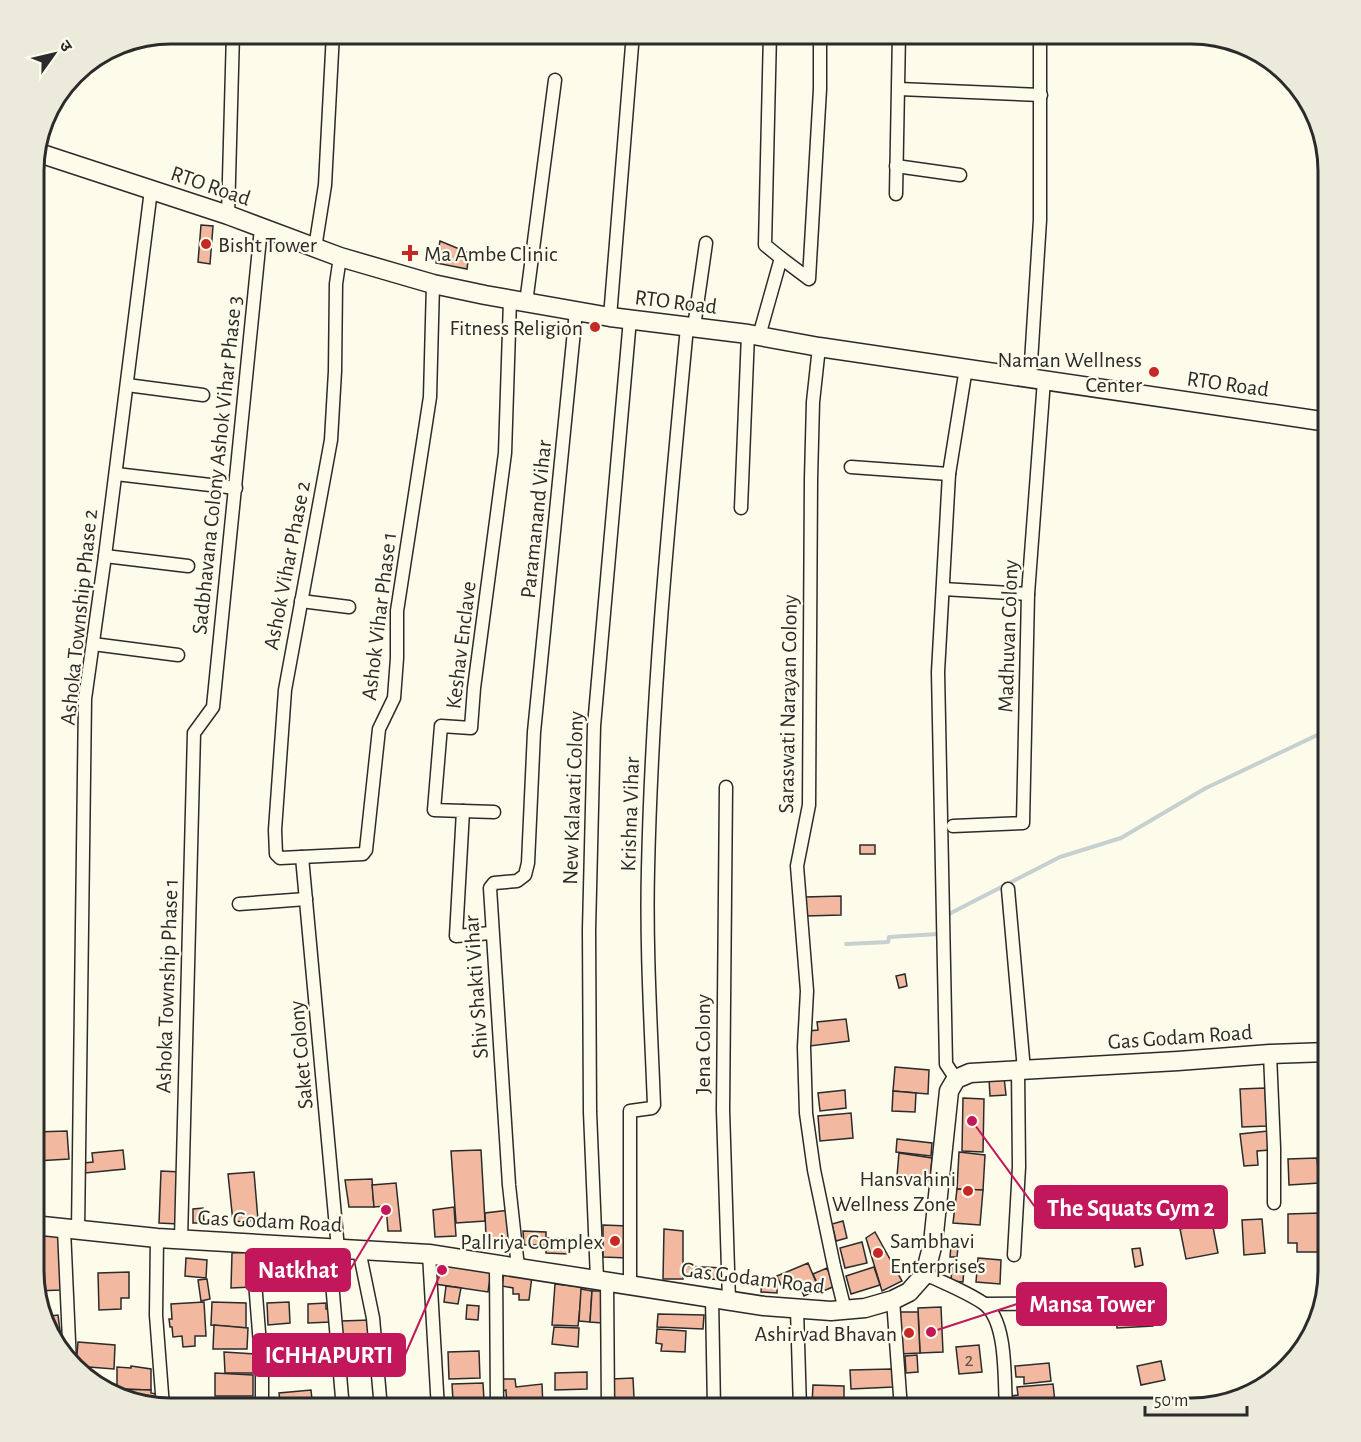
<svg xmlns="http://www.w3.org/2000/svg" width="1361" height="1442" viewBox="0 0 1361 1442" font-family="'Alegreya Sans','Noto Sans Devanagari',sans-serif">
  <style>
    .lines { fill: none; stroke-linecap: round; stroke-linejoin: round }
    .stream { stroke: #c7d0d0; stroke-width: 4 }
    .building { fill: #f2b8a0; stroke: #2b2b2b; stroke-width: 1.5 }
    .street-casing { stroke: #2b2b2b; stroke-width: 15 }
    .secondary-casing { stroke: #2b2b2b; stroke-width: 21 }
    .street { stroke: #fdfbea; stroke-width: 12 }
    .secondary { stroke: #fdfbea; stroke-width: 18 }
    .poi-dot { fill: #c62828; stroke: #fdfbea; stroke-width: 2 }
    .labels { text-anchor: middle; stroke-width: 4.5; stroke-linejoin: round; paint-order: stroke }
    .number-label { font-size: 20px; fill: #5d4e48 }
    .street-label { font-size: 22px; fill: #2b2b2b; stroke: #fdfbea }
    .poi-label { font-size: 22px; fill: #2b2b2b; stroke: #fdfbea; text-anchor: end }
    .rim { fill: none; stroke: #2b2b2b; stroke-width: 3 }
    .leader { fill: none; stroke: #c2185b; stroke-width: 2 }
    .callout-dot { fill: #c2185b; stroke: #fdfbea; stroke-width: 2 }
    .callout { fill: #c2185b; stroke: #c2185b; stroke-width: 2 }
    .callout-label { font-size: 24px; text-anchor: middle; font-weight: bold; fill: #fff }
  </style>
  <rect width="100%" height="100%" fill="#fdfbea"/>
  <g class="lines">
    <g class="stream">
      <polyline points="947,915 1060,857 1121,838 1206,788 1328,730"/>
      <polyline points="846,944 888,942 889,937 938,934 938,932"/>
    </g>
  </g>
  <g class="building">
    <polygon points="201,225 213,226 210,264 198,262"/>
    <polygon points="440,241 469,253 467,269 436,263"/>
    <rect x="860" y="845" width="15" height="9"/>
    <polygon points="841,896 841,915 806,916 805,897"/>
    <polygon points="905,974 907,986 899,988 896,976"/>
    <polygon points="846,1019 849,1041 810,1046 808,1031 818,1030 817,1022"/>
    <polygon points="895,1067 929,1070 928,1094 893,1091"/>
    <polygon points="1004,1077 1006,1095 990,1096 989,1079"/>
    <polygon points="1265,1088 1267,1126 1242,1127 1240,1089"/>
    <polygon points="845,1090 846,1108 820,1111 818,1093"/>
    <polygon points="893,1091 916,1093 915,1112 892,1111"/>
    <polygon points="963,1098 984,1099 983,1152 962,1151"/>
    <polygon points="851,1113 853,1138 820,1141 818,1116"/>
    <polygon points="67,1131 69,1159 36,1161 35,1132"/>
    <polygon points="1268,1131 1270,1150 1257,1151 1258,1165 1244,1166 1240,1134"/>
    <polygon points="897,1139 932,1143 931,1156 896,1152"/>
    <polygon points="123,1150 125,1169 85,1173 84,1163 93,1162 92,1153"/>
    <polygon points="481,1150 485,1221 456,1223 451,1151"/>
    <polygon points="959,1152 985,1155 983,1190 957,1189"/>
    <polygon points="899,1153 932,1158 930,1181 897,1176"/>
    <polygon points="1317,1158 1319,1183 1289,1185 1288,1159"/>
    <polygon points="1320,1165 1328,1165 1328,1191 1321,1191"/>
    <polygon points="161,1171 181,1172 178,1224 159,1223"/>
    <polygon points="254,1172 258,1220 233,1222 228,1174"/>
    <polygon points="372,1179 374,1207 349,1207 345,1180"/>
    <polygon points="396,1183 401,1231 388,1231 386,1206 374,1207 372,1185"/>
    <polygon points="957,1189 983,1190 980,1225 953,1223"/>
    <polygon points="1321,1195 1328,1195 1328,1218 1321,1217"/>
    <polygon points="454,1207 456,1236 435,1237 433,1210"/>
    <polygon points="203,1208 204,1223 193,1223 193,1209"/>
    <polygon points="510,1210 514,1242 486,1238 485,1213"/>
    <polygon points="1320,1213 1321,1252 1297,1252 1297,1243 1288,1243 1288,1214"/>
    <polygon points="1262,1219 1265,1253 1244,1255 1242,1220"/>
    <polygon points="843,1221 847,1238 836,1241 832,1224"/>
    <polygon points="1212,1222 1218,1253 1186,1259 1180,1229"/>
    <polygon points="603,1225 628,1226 628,1258 603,1257"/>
    <polygon points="664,1229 683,1231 683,1279 663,1279"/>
    <polygon points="523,1231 546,1232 546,1245 524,1245"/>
    <polygon points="875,1232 902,1281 882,1291 866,1238"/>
    <polygon points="59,1233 61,1290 36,1291 33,1271 33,1234"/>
    <polygon points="546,1238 569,1239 568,1254 546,1253"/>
    <polygon points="862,1242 867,1263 845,1268 840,1248"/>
    <polygon points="951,1246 958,1247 957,1257 950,1257"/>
    <polygon points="1140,1248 1143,1265 1135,1267 1132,1249"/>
    <polygon points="250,1252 252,1287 231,1288 232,1253"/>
    <polygon points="186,1258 207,1260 206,1278 185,1276"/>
    <polygon points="978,1258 1001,1260 1000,1284 976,1282"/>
    <polygon points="438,1263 491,1271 488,1292 435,1284"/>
    <polygon points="808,1263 819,1289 804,1296 797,1279 781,1285 777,1276"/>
    <polygon points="683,1266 723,1268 723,1280 683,1277"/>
    <polygon points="952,1266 964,1267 963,1282 951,1281"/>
    <polygon points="874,1267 880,1285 851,1294 846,1276"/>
    <polygon points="827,1268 835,1286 821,1292 813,1274"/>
    <polygon points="129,1272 129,1298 121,1298 121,1309 99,1310 98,1273"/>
    <polygon points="504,1272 532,1276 529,1300 519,1300 519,1294 513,1294 513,1288 502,1286"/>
    <polygon points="207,1279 210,1299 201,1301 198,1280"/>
    <polygon points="762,1280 777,1281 777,1293 761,1292"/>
    <polygon points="555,1284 582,1287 578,1326 552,1325"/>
    <polygon points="446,1286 461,1288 458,1304 444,1302"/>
    <polygon points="581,1289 592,1291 590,1322 579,1321"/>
    <polygon points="592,1291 604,1291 602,1323 590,1322"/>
    <polygon points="204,1302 206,1336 195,1336 195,1346 183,1347 182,1336 173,1337 172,1327 170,1327 169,1319 172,1319 171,1304"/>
    <polygon points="212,1302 246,1303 246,1328 211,1325"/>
    <polygon points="289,1302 290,1323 268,1325 267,1303"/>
    <polygon points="326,1303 326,1309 331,1309 331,1322 308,1323 308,1304"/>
    <polygon points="1152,1303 1153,1326 1117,1328 1115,1305"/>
    <polygon points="467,1305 479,1306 478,1320 466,1319"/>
    <polygon points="941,1307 943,1352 920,1353 918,1308"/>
    <polygon points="898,1312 918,1312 920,1353 899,1354"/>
    <polygon points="658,1314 704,1315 703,1329 657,1327"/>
    <polygon points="58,1315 61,1338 54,1338 41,1317"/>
    <polygon points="370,1320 370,1334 342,1335 341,1321"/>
    <polygon points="214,1325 248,1328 247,1349 213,1349"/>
    <polygon points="554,1327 579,1328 578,1347 552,1344"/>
    <polygon points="657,1329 686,1331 685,1352 661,1351 662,1344 656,1343"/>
    <polygon points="331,1334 332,1348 306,1350 305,1336"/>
    <polygon points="370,1334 371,1347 343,1347 342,1335"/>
    <polygon points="78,1342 115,1345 114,1369 76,1366"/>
    <polygon points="979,1345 982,1372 959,1374 956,1347"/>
    <polygon points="479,1351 480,1378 449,1379 448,1352"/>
    <polygon points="224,1352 255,1354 257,1373 225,1373"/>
    <polygon points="917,1355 918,1372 906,1373 905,1356"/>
    <polygon points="1161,1361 1165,1380 1141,1385 1137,1366"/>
    <polygon points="1049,1363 1051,1381 1024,1384 1024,1377 1016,1377 1015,1366"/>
    <polygon points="131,1366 151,1369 151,1390 117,1389 117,1367 131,1368"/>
    <polygon points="892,1369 893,1387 851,1389 850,1370"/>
    <polygon points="587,1372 587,1389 555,1390 555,1373"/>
    <polygon points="215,1373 253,1375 253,1396 215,1396"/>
    <polygon points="633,1378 634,1398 613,1398 612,1379"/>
    <polygon points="502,1379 515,1379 516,1387 542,1384 543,1407 507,1409 506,1390 503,1391"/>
    <polygon points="483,1383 484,1400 479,1400 479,1409 457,1409 456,1401 453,1401 452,1384"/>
    <polygon points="1053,1384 1055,1402 1011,1405 1011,1396 1018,1395 1017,1387"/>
    <polygon points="813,1385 844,1386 844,1406 812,1404"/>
    <polygon points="117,1389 151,1390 151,1393 156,1394 156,1406 117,1396"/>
    <polygon points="311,1390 313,1409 274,1409 273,1402 280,1402 279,1393"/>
    <polygon points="640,1400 641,1409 615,1409 615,1401"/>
    <polygon points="1054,1403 1055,1409 1014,1409 1014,1407"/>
    <polygon points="812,1404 844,1406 843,1409 812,1409"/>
    <polygon points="893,1404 894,1409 848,1409 848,1407"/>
    <polygon points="947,1404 948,1409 908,1409 908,1408"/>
  </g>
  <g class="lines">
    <defs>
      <g id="street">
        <polyline points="899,89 1041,95"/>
        <polyline points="39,153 42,131"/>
        <polyline points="896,166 960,175"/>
        <polyline points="896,194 899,33"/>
        <polyline points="228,215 233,33"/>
        <polyline points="315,248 325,185 333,33"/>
        <polyline points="340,257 336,284 335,371 331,440 285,690 275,830 276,854 280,858 363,854 366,850 379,729 394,698 397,658 397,611 430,397 433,284"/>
        <polyline points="781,258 809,279 820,89 820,33"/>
        <polyline points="526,303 555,80"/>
        <polyline points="610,317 633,33"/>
        <polyline points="694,327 706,243"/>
        <polyline points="759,336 781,258 765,245 770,33"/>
        <polyline points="819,347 813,402 811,479 809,805 797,866 807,991 804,1047 806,1113 814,1170 834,1266 845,1310"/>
        <polyline points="1030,378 1040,220 1040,33"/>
        <polyline points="127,385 203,395"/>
        <polyline points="851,467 949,474"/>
        <polyline points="116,474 236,488"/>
        <polyline points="741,508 748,334"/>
        <polyline points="105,556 188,566"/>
        <polyline points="943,589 1028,594"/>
        <polyline points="301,601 349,607"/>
        <polyline points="93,644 178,655"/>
        <polyline points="726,787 723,1110 729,1301"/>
        <polyline points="1327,810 1328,817"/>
        <polyline points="463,811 494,812"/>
        <polyline points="953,826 1023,823 1028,594 1044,380"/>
        <polyline points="302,857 338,1249"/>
        <polyline points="1008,889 1024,1070"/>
        <polyline points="239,904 306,899"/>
        <polyline points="491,933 456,936 463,811 434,810 441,726 471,728 474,688 505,453 510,300"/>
        <polyline points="1270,1054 1274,1148 1274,1203"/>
        <polyline points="956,1079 946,1064 938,672 949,474 966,368"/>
        <polyline points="64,1229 70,1364"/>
        <polyline points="78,1231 85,699 105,556 151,190"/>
        <polyline points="157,1238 156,1315 163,1407"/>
        <polyline points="181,1239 194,733 213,707 261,228"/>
        <polyline points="252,1244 262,1370 262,1409"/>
        <polyline points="329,1248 343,1409"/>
        <polyline points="359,1250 373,1318 381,1409"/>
        <polyline points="429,1254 438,1409"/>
        <polyline points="1014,1255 1019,1167 1018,1070"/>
        <polyline points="496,1264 497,1409"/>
        <polyline points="518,1267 509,1185 490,888 494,883 517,881 525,875 528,863 534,732 576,311"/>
        <path d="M925,1274C944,1283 965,1291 983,1303C1008,1320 1004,1381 1006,1409"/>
        <polyline points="597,1279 590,1112 589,930 594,726 630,319"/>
        <polyline points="607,1281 608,1409"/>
        <path d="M630,1285V1111L652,1108L654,1105C651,1027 646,948 648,869C652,688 670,507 687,327"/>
        <polyline points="712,1298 714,1409"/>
        <polyline points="893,1300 901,1409"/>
        <polyline points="985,1304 1103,1303"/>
        <polyline points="797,1309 800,1409"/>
      </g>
      <g id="secondary">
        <polyline points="36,152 228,215 340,257 433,284 485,295 610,317 748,334 819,347 1328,422"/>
        <polyline points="33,1225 157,1238 429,1254 764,1306 831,1311 865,1308 893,1300 909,1292 925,1274 933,1243 949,1091 956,1079 970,1073 1178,1061 1270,1054 1328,1052"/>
      </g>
    </defs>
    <use href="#street" class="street-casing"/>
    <use href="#secondary" class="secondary-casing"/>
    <use href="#street" class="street"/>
    <use href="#secondary" class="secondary"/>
  </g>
  <g class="poi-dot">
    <circle cx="206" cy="244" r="6"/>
    <path d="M407 244h6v6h6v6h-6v6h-6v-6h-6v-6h6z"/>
    <circle cx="595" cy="327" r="6"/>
    <circle cx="1154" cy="372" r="6"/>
    <circle cx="968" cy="1191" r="6"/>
    <circle cx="615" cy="1241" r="6"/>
    <circle cx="878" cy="1253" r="6"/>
    <circle cx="909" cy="1333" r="6"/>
  </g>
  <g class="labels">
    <g class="number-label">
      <text x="969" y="1366">2</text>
    </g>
    <g class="street-label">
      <text transform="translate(211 185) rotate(19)" y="8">RTO Road</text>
      <text transform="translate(676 301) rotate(7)" y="8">RTO Road</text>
      <text transform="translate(1228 383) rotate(8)" y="8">RTO Road</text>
      <text transform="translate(216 465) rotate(-84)" y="8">Sadbhavana Colony Ashok Vihar Phase 3</text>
      <text transform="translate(535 519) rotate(-84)" y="8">Paramanand Vihar</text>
      <text transform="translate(286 565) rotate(-79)" y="8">Ashok Vihar Phase 2</text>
      <text transform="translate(378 616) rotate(-83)" y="8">Ashok Vihar Phase 1</text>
      <text transform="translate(78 617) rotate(-84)" y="8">Ashoka Township Phase 2</text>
      <text transform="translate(1007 636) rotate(-88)" y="8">Madhuvan Colony</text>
      <text transform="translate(460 645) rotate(-83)" y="8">Keshav Enclave</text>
      <text transform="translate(787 704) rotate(-89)" y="8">Saraswati Narayan Colony</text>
      <text transform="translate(572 798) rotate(-88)" y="8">New Kalavati Colony</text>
      <text transform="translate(629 814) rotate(-88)" y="8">Krishna Vihar</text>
      <text transform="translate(166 986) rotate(-88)" y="8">Ashoka Township Phase 1</text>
      <text transform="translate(475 987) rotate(-94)" y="8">Shiv Shakti Vihar</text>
      <text transform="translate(1180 1036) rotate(-4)" y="8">Gas Godam Road</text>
      <text transform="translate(702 1044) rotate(-90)" y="8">Jena Colony</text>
      <text transform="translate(300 1055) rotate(-95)" y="8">Saket Colony</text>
      <text transform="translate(270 1220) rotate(3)" y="8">Gas Godam Road</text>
      <text transform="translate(753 1277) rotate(7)" y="8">Gas Godam Road</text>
    </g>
    <g class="poi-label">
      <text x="218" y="252" text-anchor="start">Bisht Tower</text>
      <text x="424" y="261" text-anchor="start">Ma Ambe Clinic</text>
      <text x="583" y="335">Fitness Religion</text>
      <text x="1142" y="367">Naman Wellness<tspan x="1142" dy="25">Center</tspan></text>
      <text x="956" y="1186">Hansvahini<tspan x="956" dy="25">Wellness Zone</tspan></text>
      <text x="890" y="1248" text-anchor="start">Sambhavi<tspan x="890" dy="25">Enterprises</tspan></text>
      <text x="603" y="1249">Pallriya Complex</text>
      <text x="897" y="1341">Ashirvad Bhavan</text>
    </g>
  </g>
  <path d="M0 0H1361V1442H0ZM171 44H1191A127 127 0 0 1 1318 171V1271A127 127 0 0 1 1191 1398H171A127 127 0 0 1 44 1271V171A127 127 0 0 1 171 44Z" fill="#eceadb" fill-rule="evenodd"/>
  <path class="rim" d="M171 44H1191A127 127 0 0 1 1318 171V1271A127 127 0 0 1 1191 1398H171A127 127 0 0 1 44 1271V171A127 127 0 0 1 171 44Z"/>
  <path class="leader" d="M972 1121L1035 1207M386 1210L350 1270M931 1332L1017 1304M442 1270L405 1355"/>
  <g class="callout-dot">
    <circle cx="972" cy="1121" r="6"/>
    <circle cx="386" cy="1210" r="6"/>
    <circle cx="931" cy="1332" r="6"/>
    <circle cx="442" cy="1270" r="6"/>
  </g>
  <g class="callout">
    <rect x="1035" y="1186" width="192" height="42" rx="6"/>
    <rect x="246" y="1249" width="104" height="42" rx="6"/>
    <rect x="1017" y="1283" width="149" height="42" rx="6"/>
    <rect x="253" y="1334" width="152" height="42" rx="6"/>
  </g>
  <g class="callout-label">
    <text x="1131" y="1216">The Squats Gym 2</text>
    <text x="298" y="1278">Natkhat</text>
    <text x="1092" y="1312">Mansa Tower</text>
    <text x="329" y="1363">ICHHAPURTI</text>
  </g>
  <g transform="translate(54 54) rotate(56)" stroke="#fdfbea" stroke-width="4.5" paint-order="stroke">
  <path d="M0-4.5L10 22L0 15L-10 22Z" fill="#2b2b2b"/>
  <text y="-9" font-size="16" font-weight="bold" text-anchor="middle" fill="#2b2b2b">उ</text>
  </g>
  <path d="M1145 1406v9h102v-9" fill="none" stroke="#2b2b2b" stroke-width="3"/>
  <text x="1154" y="1406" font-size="18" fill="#2b2b2b" stroke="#fdfbea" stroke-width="4.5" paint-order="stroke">50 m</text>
</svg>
